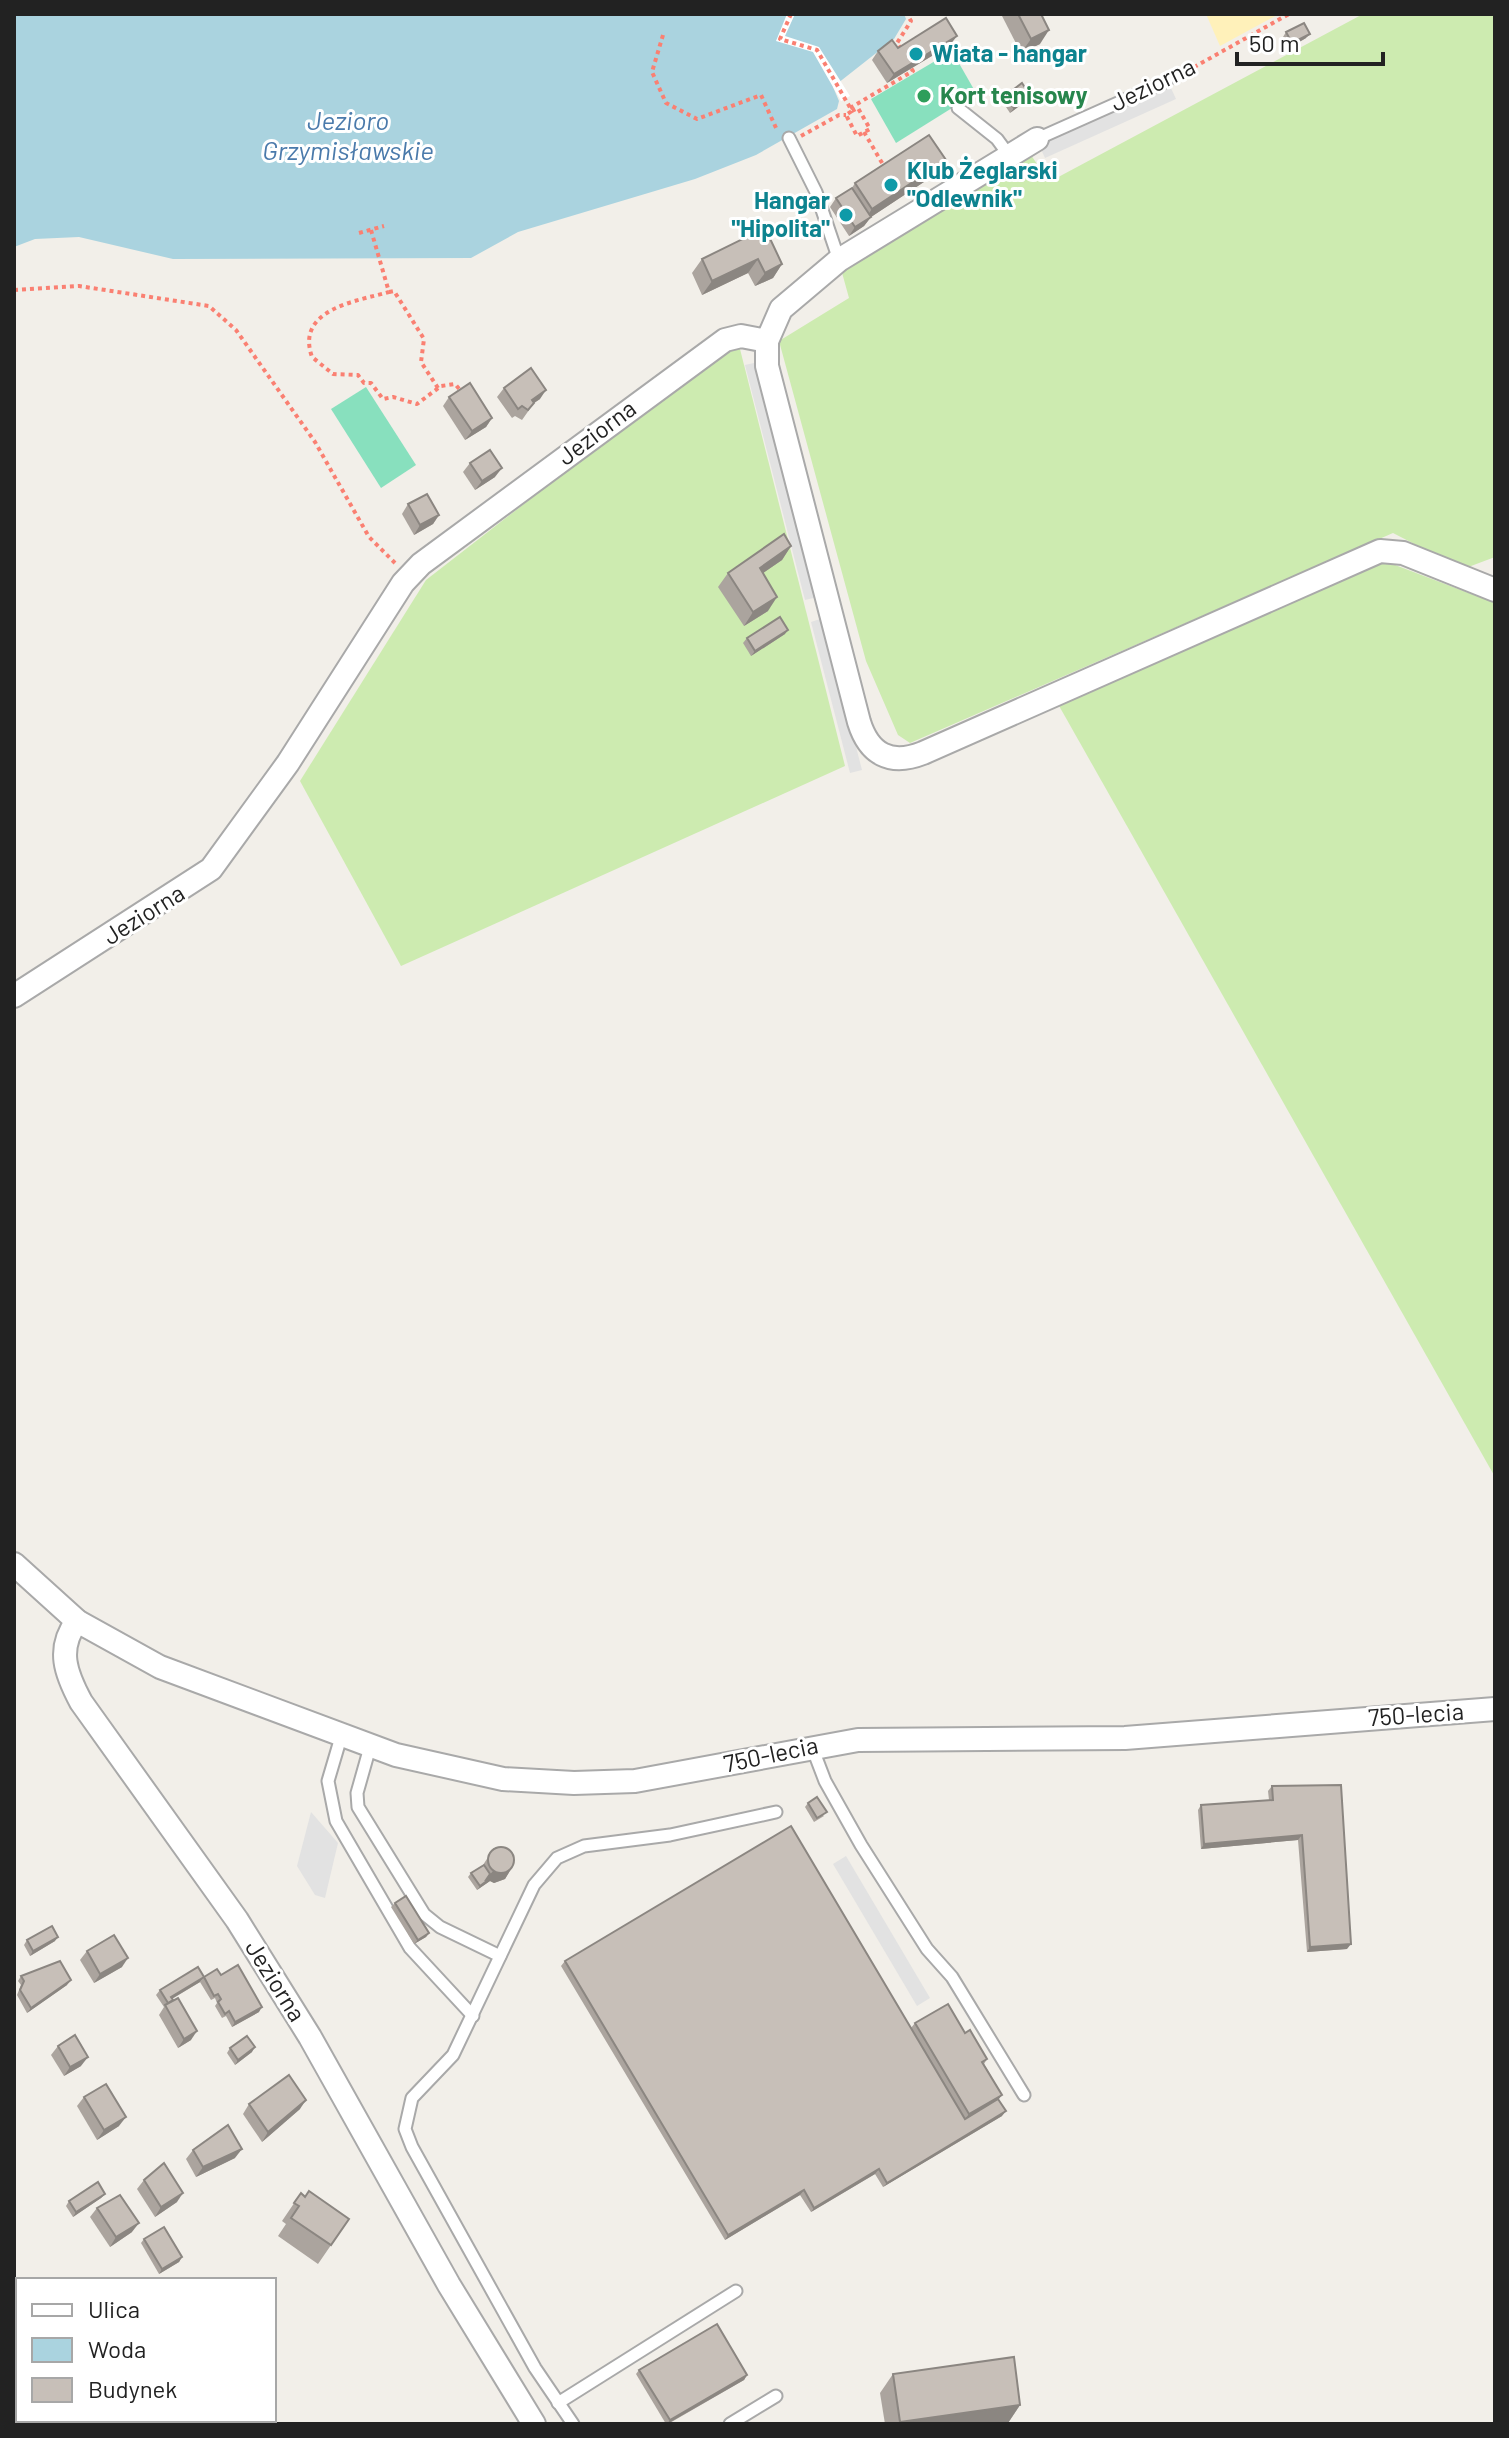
<svg xmlns="http://www.w3.org/2000/svg" width="1509" height="2438" viewBox="0 0 1509 2438" font-family="Barlow,sans-serif">
  <style>
    .grass { fill: #cdebb0 }
    .sand { fill: #fff1ba }
    .pitch { fill: #88e0be }
    .parking { fill: #e2e2e2 }
    .water { fill: #aad3df }
    .pier { fill: #fff }
    .lines { fill: none; stroke-linecap: round; stroke-linejoin: round }
    .service-casing { stroke: #a9a9a9; stroke-width: 15 }
    .minor-casing { stroke: #a9a9a9; stroke-width: 26 }
    .path { stroke: #fa8072; stroke-width: 4; stroke-dasharray: 4 4; stroke-linecap: butt }
    .service { stroke: #fff; stroke-width: 11 }
    .minor { stroke: #fff; stroke-width: 22 }
    .wall { fill: #aba49e }
    .shaded-wall { fill: #8b8681 }
    .building { fill: #c7bfb8; stroke: #8b8681; stroke-width: 2 }
    .culture-dot { fill: #0f9aa8; stroke: #fff; stroke-width: 3 }
    .leisure-dot { fill: #2e9e5b; stroke: #fff; stroke-width: 3 }
    .labels { text-anchor: middle; stroke-width: 6; stroke-linejoin: round; paint-order: stroke }
    .culture-label { font-size: 24px; font-weight: bold; fill: #0d838f; stroke: #fff; text-anchor: start }
    .street-label { font-size: 24px; fill: #222; stroke: #fff }
    .leisure-label { font-size: 24px; font-weight: bold; fill: #27864d; stroke: #fff; text-anchor: start }
    .water-label { font-size: 26px; font-style: italic; fill: #4a7aab; stroke: #fff }
  </style>
  <rect width="100%" height="100%" fill="#f2efe9"/>
  <g class="grass">
    <polygon points="1363,14 1495,14 1495,557 1463,569 1393,533 910,743 898,735 866,661 779,341 849,298 841,269 1029,152 1049,182"/>
    <polygon points="725,348 740,349 845,766 401,966 300,781 426,580"/>
    <polygon points="1382,560 1495,603 1495,1477 1058,704"/>
  </g>
  <polygon class="sand" points="1206,14 1279,14 1220,46"/>
  <g class="pitch">
    <polygon points="952,51 976,93 896,143 871,99"/>
    <polygon points="366,387 416,465 381,488 331,409"/>
  </g>
  <g class="parking">
    <polygon points="1170,86 1176,99 1045,158 1039,145"/>
    <polygon points="758,362 818,597 805,600 745,365"/>
    <polygon points="823,618 862,770 850,773 811,622"/>
    <polygon points="311,1812 338,1843 325,1898 315,1895 297,1866"/>
    <polygon points="846,1856 930,1998 917,2006 833,1864"/>
  </g>
  <polygon class="water" points="14,14 904,14 906,19 894,39 833,87 839,101 837,109 756,155 695,179 518,232 471,258 173,259 79,237 35,239 14,247"/>
  <polygon class="pier" points="787,14 795,14 785,36 819,47 850,96 841,101 813,52 776,41"/>
  <g class="lines">
    <defs>
      <g id="service">
        <polyline points="958,108 997,139 1008,154"/>
        <polyline points="789,138 816,192 839,260"/>
        <polyline points="1037,139 1167,81"/>
        <polyline points="341,1737 328,1781 336,1821 410,1948 473,2016"/>
        <polyline points="370,1747 357,1793 358,1807 424,1914 440,1927 500,1956"/>
        <polyline points="812,1747 825,1781 861,1845 927,1949 952,1977 1024,2095"/>
        <polyline points="558,2403 736,2291"/>
        <polyline points="573,2424 535,2368 412,2147 405,2129 412,2098 453,2055 534,1885 557,1858 584,1846 670,1835 776,1812"/>
        <polyline points="730,2424 776,2396"/>
      </g>
      <g id="minor">
        <path d="M767,341V366L859,722C869,754 890,766 923,753L1380,551L1403,553L1495,590"/>
        <polyline points="14,996 211,869 288,763 403,583 421,564 725,340 741,336 767,341 781,309 839,260 1037,139"/>
        <polyline points="14,1564 77,1621 160,1667 396,1755 503,1779 574,1783 635,1781 858,1740 1125,1738 1495,1709"/>
        <path d="M77,1621C56,1649 66,1674 81,1702L237,1920L310,2037L449,2285L534,2424"/>
      </g>
    </defs>
    <use href="#service" class="service-casing"/>
    <use href="#minor" class="minor-casing"/>
    <g class="path">
      <polyline points="791,14 780,39 817,50 852,111 858,108 870,129 857,136 846,115 852,111"/>
      <polyline points="663,35 652,72 666,103 697,119 761,95 777,130"/>
      <polyline points="901,49 897,43 911,21 907,14"/>
      <polyline points="1180,75 1289,14"/>
      <polyline points="850,108 913,71 911,68"/>
      <polyline points="864,132 885,168"/>
      <polyline points="801,136 839,115 846,115"/>
      <path d="M371,230L389,292C357,301 295,309 312,357L333,374L358,375L364,383H371L383,399L393,397L417,404L441,386L455,384L461,391"/>
      <polyline points="359,233 384,226"/>
      <polyline points="14,290 79,286 209,306 236,330 315,442 369,537 395,563"/>
      <polyline points="389,292 394,291 424,339 421,362 438,388"/>
    </g>
    <use href="#service" class="service"/>
    <use href="#minor" class="minor"/>
  </g>
  <g class="wall">
    <polygon points="1001,14 1041,14 1040,44 1021,53"/>
    <polygon points="1286,32 1306,38 1289,48 1283,37"/>
    <polygon points="950,45 887,83 872,60 878,51"/>
    <polygon points="1005,96 1027,100 1010,113 1002,101"/>
    <polygon points="936,174 871,217 864,226 849,236 830,207 836,198 852,188 855,183"/>
    <polygon points="765,228 782,264 773,278 755,286 748,273 702,295 692,273 702,259"/>
    <polygon points="504,388 540,399 534,403 522,420 515,416 512,418 497,397"/>
    <polygon points="449,397 492,418 486,427 465,440 443,406"/>
    <polygon points="470,463 495,477 475,490 463,472"/>
    <polygon points="408,504 439,515 433,524 414,535 402,514"/>
    <polygon points="791,546 782,560 763,573 768,611 744,626 718,587 728,573"/>
    <polygon points="785,634 751,656 743,643 747,638"/>
    <polygon points="1341,1785 1347,1949 1307,1952 1298,1840 1201,1849 1198,1810 1201,1805 1269,1800 1268,1791 1272,1786"/>
    <polygon points="808,1803 824,1816 814,1822 805,1807"/>
    <polygon points="494,1848 511,1869 505,1879 494,1883 490,1881 477,1890 468,1877 471,1873 483,1865"/>
    <polygon points="395,1903 429,1933 426,1937 414,1944 391,1907"/>
    <polygon points="27,1940 55,1941 30,1956 24,1945"/>
    <polygon points="87,1951 122,1967 94,1983 80,1960"/>
    <polygon points="565,1961 911,2028 915,2023 965,2033 987,2059 984,2064 1002,2095 998,2099 1002,2116 883,2187 875,2174 811,2212 800,2195 725,2240 561,1966"/>
    <polygon points="221,1975 259,2012 232,2027 226,2016 222,2018 215,2006 217,2003 215,1998 211,2000 200,1982 204,1977"/>
    <polygon points="21,1976 67,1985 27,2013 17,1995 21,1985 18,1981"/>
    <polygon points="204,1977 200,1982 172,1999 191,2040 178,2048 159,2015 164,2007 156,1995 160,1990"/>
    <polygon points="58,2046 81,2066 64,2076 51,2055"/>
    <polygon points="230,2048 252,2052 235,2065 227,2053"/>
    <polygon points="84,2097 119,2126 97,2140 77,2106"/>
    <polygon points="249,2104 300,2109 262,2142 243,2114"/>
    <polygon points="193,2150 235,2158 196,2177 186,2159"/>
    <polygon points="144,2180 177,2202 155,2217 137,2189"/>
    <polygon points="301,2193 349,2219 318,2264 278,2236 286,2224 282,2221"/>
    <polygon points="105,2194 101,2198 73,2217 66,2206 69,2201"/>
    <polygon points="97,2208 132,2232 110,2247 90,2217"/>
    <polygon points="144,2239 182,2257 179,2262 159,2274 141,2243"/>
    <polygon points="639,2370 747,2375 744,2380 668,2424 666,2424 636,2374"/>
    <polygon points="893,2374 1020,2405 1008,2423 1001,2424 885,2424 880,2393"/>
  </g>
  <g class="shaded-wall">
    <polygon points="1049,30 1040,44 1021,53 1031,39"/>
    <polygon points="1310,34 1306,38 1289,48 1292,43"/>
    <polygon points="957,36 950,45 887,83 894,74"/>
    <polygon points="1030,95 1027,100 1010,113 1014,108"/>
    <polygon points="946,160 936,174 871,217 864,226 849,236 855,227 863,222 872,209"/>
    <polygon points="758,259 748,273 702,295 712,281"/>
    <polygon points="782,264 773,278 755,286 765,273"/>
    <polygon points="546,390 540,399 534,403 522,420 534,403 532,400"/>
    <polygon points="492,418 486,427 465,440 472,431"/>
    <polygon points="502,468 495,477 475,490 482,481"/>
    <polygon points="439,515 433,524 414,535 420,525"/>
    <polygon points="791,546 782,560 750,582 760,568"/>
    <polygon points="777,597 768,611 744,626 753,612"/>
    <polygon points="788,630 785,634 751,656 755,651"/>
    <polygon points="1302,1835 1298,1840 1201,1849 1204,1844"/>
    <polygon points="511,1869 505,1879 494,1883 490,1881 477,1890 493,1871"/>
    <polygon points="429,1933 426,1937 414,1944 418,1940"/>
    <polygon points="58,1937 55,1941 30,1956 33,1951"/>
    <polygon points="1351,1944 1347,1949 1307,1952 1310,1947"/>
    <polygon points="128,1958 122,1967 94,1983 100,1974"/>
    <polygon points="204,1977 200,1982 168,2001 171,1997"/>
    <polygon points="71,1980 67,1985 27,2013 31,2008"/>
    <polygon points="262,2007 259,2012 232,2027 235,2022"/>
    <polygon points="197,2031 191,2040 178,2048 184,2039"/>
    <polygon points="255,2047 252,2052 235,2065 238,2060"/>
    <polygon points="88,2057 81,2066 64,2076 70,2067"/>
    <polygon points="1002,2095 995,2104 962,2123 969,2114"/>
    <polygon points="306,2100 300,2109 262,2142 268,2132"/>
    <polygon points="1006,2111 1002,2116 883,2187 887,2183"/>
    <polygon points="126,2117 119,2126 97,2140 104,2130"/>
    <polygon points="242,2149 235,2158 196,2177 203,2167"/>
    <polygon points="879,2169 875,2174 811,2212 814,2208"/>
    <polygon points="804,2190 800,2195 725,2240 728,2235"/>
    <polygon points="183,2193 177,2202 155,2217 161,2207"/>
    <polygon points="105,2194 101,2198 73,2217 76,2212"/>
    <polygon points="139,2223 132,2232 110,2247 116,2237"/>
    <polygon points="182,2257 179,2262 159,2274 162,2269"/>
    <polygon points="747,2375 744,2380 667,2424 670,2420"/>
    <polygon points="1020,2405 1008,2423 899,2424 900,2422"/>
  </g>
  <g class="building">
    <polygon points="1018,14 1041,14 1049,30 1031,39"/>
    <polygon points="946,18 957,36 894,74 878,51 892,40 898,48"/>
    <polygon points="1304,23 1310,34 1292,43 1286,32"/>
    <polygon points="1022,83 1030,95 1014,108 1005,96"/>
    <polygon points="929,135 946,160 872,209 855,183"/>
    <polygon points="852,188 871,217 855,227 836,198"/>
    <polygon points="765,228 782,264 765,273 758,259 712,281 702,259"/>
    <polygon points="531,368 546,390 532,400 534,403 528,410 522,406 518,409 504,388"/>
    <polygon points="470,383 492,418 472,431 449,397"/>
    <polygon points="490,450 502,468 482,481 470,463"/>
    <polygon points="427,494 439,515 420,525 408,504"/>
    <polygon points="784,534 791,546 760,568 777,597 753,612 728,573"/>
    <polygon points="780,617 788,630 755,651 747,638"/>
    <polygon points="1341,1785 1351,1944 1310,1947 1302,1835 1204,1844 1201,1805 1273,1800 1272,1786"/>
    <polygon points="817,1797 827,1812 817,1818 808,1803"/>
    <polygon points="791,1826 965,2119 998,2099 1006,2111 887,2183 879,2169 814,2208 804,2190 728,2235 565,1961"/>
    <circle cx="501" cy="1860" r="13"/>
    <polygon points="484,1865 490,1874 486,1880 488,1880 480,1886 471,1873"/>
    <polygon points="406,1896 429,1933 418,1940 395,1903"/>
    <polygon points="52,1926 58,1937 33,1951 27,1940"/>
    <polygon points="114,1935 128,1958 100,1974 87,1951"/>
    <polygon points="60,1961 71,1980 31,2008 20,1990 24,1981 21,1976"/>
    <polygon points="238,1965 262,2007 235,2022 229,2011 225,2014 218,2002 221,1999 218,1994 214,1996 204,1977 217,1969 221,1975"/>
    <polygon points="198,1967 204,1977 171,1997 173,2000 168,2003 160,1990"/>
    <polygon points="178,1998 197,2031 184,2039 165,2005"/>
    <polygon points="948,2004 965,2033 970,2030 987,2059 982,2062 1002,2095 969,2114 915,2023"/>
    <polygon points="75,2035 88,2057 70,2067 58,2046"/>
    <polygon points="247,2036 255,2047 238,2060 230,2048"/>
    <polygon points="289,2075 306,2100 268,2132 249,2104"/>
    <polygon points="106,2084 126,2117 104,2130 84,2097"/>
    <polygon points="228,2125 242,2149 203,2167 193,2150"/>
    <polygon points="164,2163 183,2193 161,2207 144,2180"/>
    <polygon points="98,2182 105,2194 76,2212 69,2201"/>
    <polygon points="309,2191 349,2219 331,2245 291,2218 299,2206 294,2203 301,2193 305,2197"/>
    <polygon points="120,2195 139,2223 116,2237 97,2208"/>
    <polygon points="164,2227 182,2257 162,2269 144,2239"/>
    <polygon points="717,2324 747,2375 670,2420 639,2370"/>
    <polygon points="1014,2357 1020,2405 900,2422 893,2374"/>
  </g>
  <g class="culture-dot">
    <circle cx="916" cy="54" r="8"/>
    <circle cx="891" cy="185" r="8"/>
    <circle cx="846" cy="215" r="8"/>
  </g>
  <circle class="leisure-dot" cx="924" cy="96" r="8"/>
  <g class="labels">
    <g class="culture-label">
      <text x="932" y="62">Wiata - hangar</text>
      <text x="907" y="179">Klub Żeglarski<tspan x="907" dy="28">"Odlewnik"</tspan></text>
      <text x="830" y="209" text-anchor="end">Hangar<tspan x="830" dy="28">"Hipolita"</tspan></text>
    </g>
    <g class="street-label">
      <text transform="translate(1153 85) rotate(-26)" y="8">Jeziorna</text>
      <text transform="translate(597 433) rotate(-37)" y="8">Jeziorna</text>
      <text transform="translate(144 915) rotate(-32)" y="8">Jeziorna</text>
      <text transform="translate(1416 1715) rotate(-4)" y="8">750-lecia</text>
      <text transform="translate(771 1755) rotate(-12)" y="8">750-lecia</text>
      <text transform="translate(275 1981) rotate(58)" y="8">Jeziorna</text>
    </g>
    <g class="leisure-label">
      <text x="940" y="104">Kort tenisowy</text>
    </g>
    <g class="water-label">
      <text x="348" y="130">Jezioro<tspan x="348" dy="30">Grzymisławskie</tspan></text>
    </g>
  </g>
  <rect width="1509" height="2438" fill="none" stroke="#222222" stroke-width="32"/>
  <rect x="16" y="2278" width="260" height="144" fill="#ffffff" stroke="#a7a7a7" stroke-width="2"/>
  <rect x="32" y="2304" width="40" height="12" fill="#ffffff" stroke="#a7a7a7" stroke-width="2"/>
  <text x="88" y="2318" font-size="24" fill="#222222">Ulica</text>
  <rect x="32" y="2338" width="40" height="24" fill="#aad3df" stroke="#a7a7a7" stroke-width="2"/>
  <text x="88" y="2358" font-size="24" fill="#222222">Woda</text>
  <rect x="32" y="2378" width="40" height="24" fill="#c7bfb8" stroke="#a7a7a7" stroke-width="2"/>
  <text x="88" y="2398" font-size="24" fill="#222222">Budynek</text>
  <path d="M1237 52v12h146v-12" fill="none" stroke="#222222" stroke-width="4"/>
  <text x="1249" y="52" font-size="24" fill="#222222" stroke="#ffffff" stroke-width="6" paint-order="stroke">50 m</text>
</svg>
